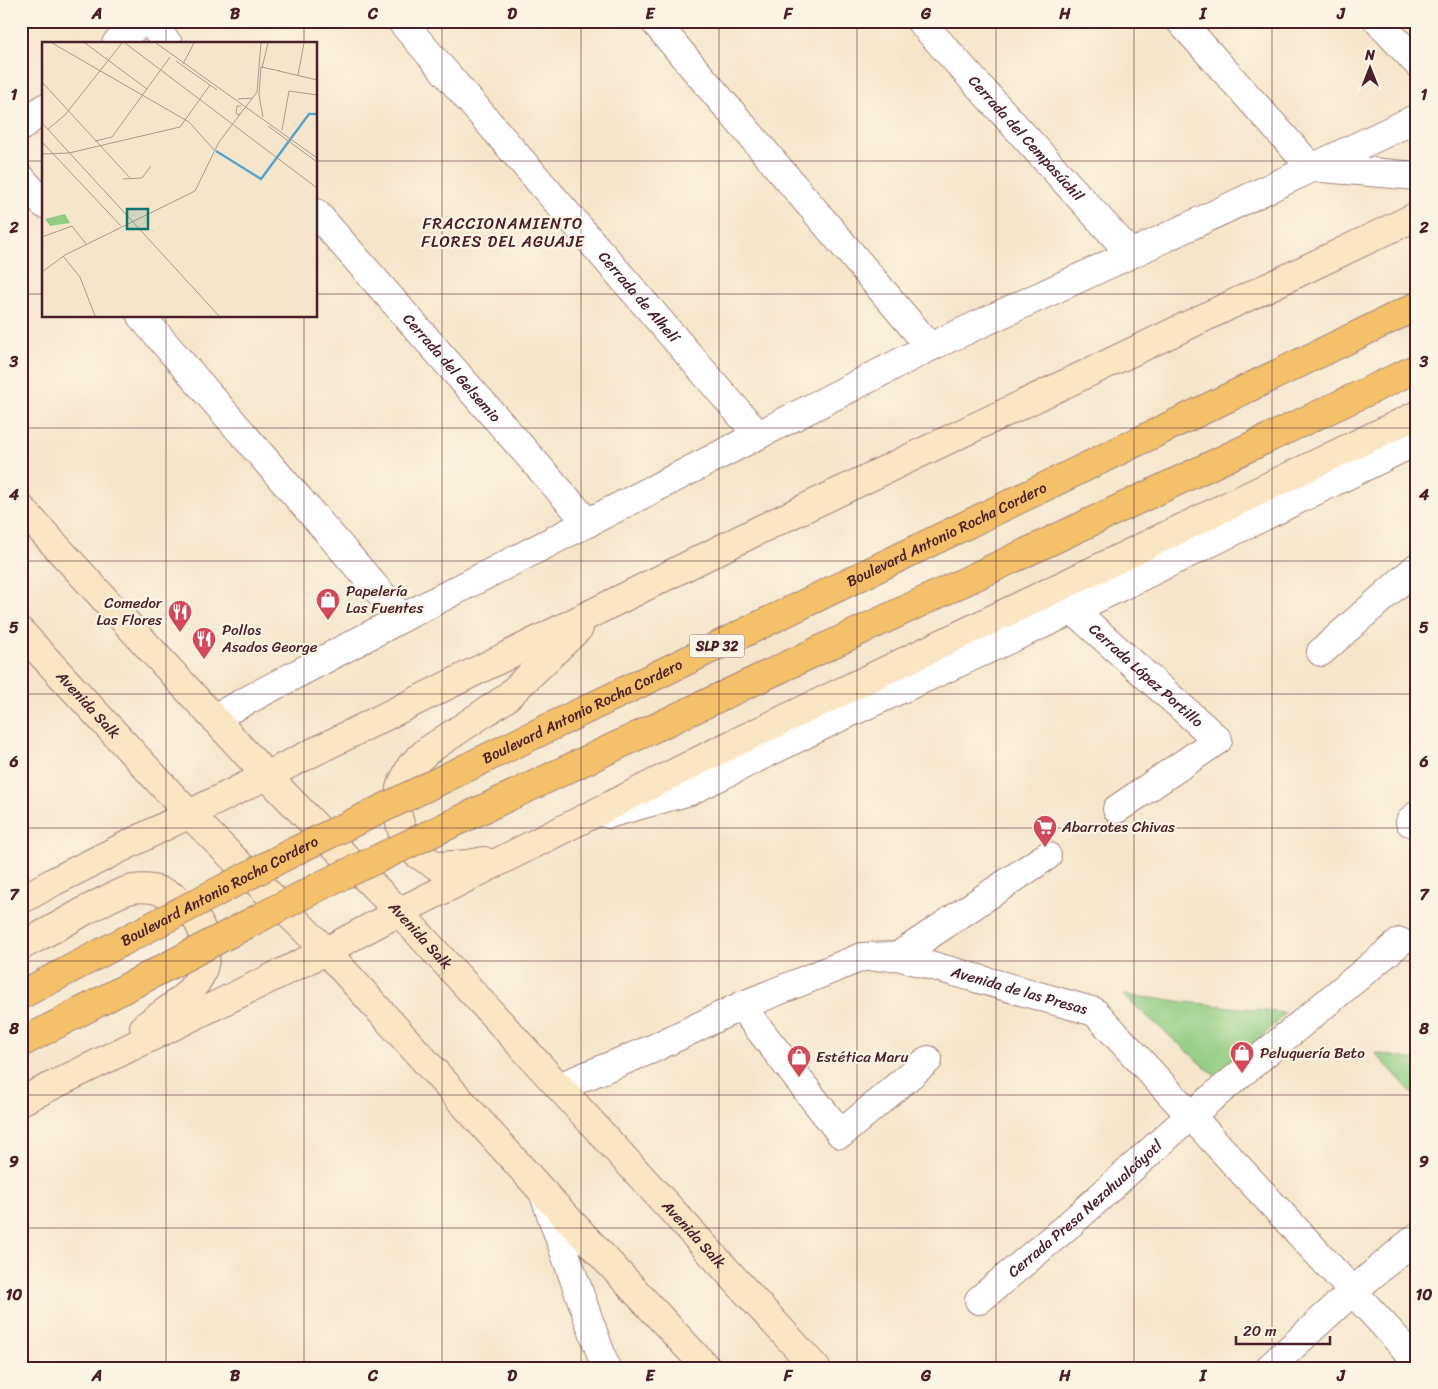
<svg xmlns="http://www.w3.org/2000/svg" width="1438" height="1389" viewBox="0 0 1438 1389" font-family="Sriracha,sans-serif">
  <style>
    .green { fill: #91cd81; stroke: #6e7656 }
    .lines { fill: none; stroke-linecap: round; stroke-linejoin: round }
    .street-casing { stroke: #a0827b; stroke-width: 30 }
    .secondary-casing { stroke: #a0827b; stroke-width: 30 }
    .street { stroke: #fff; stroke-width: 28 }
    .secondary { stroke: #fbe6c3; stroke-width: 28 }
    .highway-bridge-casing { stroke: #a0827b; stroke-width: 30; stroke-linecap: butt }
    .highway-bridge { stroke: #f4c16a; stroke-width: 28 }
    .grid { fill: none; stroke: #4a1f2b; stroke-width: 1; stroke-opacity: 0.55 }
    .labels { text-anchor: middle; stroke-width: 4.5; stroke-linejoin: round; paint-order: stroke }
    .shield { fill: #fcf5e5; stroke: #7f5f63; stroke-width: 1 }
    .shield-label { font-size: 14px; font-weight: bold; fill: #4a1f2b }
    .street-label { font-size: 15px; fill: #4a1f2b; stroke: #fcf5e5 }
    .poi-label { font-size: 15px; fill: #4a1f2b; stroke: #fcf5e5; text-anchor: start }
    .neighbourhood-label { font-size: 16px; letter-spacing: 1px; fill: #4a1f2b; stroke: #fcf5e5 }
    .inset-river { fill: none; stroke: #57a3cf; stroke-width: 2.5 }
    .inset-road { fill: none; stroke: #b1968b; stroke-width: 1 }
    .view { fill: #0f766e; fill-opacity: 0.15; stroke: #0f766e; stroke-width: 2.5 }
    .inset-edge { fill: none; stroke: #4a1f2b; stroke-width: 2.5 }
    .neatline { fill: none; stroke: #4a1f2b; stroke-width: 2 }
    .grid-label { font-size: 16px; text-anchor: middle; font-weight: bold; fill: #4a1f2b }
  </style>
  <rect width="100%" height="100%" fill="#fcf5e5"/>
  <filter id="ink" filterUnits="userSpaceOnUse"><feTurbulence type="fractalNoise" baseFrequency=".02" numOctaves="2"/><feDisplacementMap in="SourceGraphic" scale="10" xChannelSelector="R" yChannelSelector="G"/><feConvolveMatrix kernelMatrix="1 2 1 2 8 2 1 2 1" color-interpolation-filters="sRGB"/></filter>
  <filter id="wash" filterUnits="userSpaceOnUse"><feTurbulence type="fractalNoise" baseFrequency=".0096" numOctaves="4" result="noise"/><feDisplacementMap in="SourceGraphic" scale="20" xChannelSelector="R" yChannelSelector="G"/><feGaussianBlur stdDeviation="1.12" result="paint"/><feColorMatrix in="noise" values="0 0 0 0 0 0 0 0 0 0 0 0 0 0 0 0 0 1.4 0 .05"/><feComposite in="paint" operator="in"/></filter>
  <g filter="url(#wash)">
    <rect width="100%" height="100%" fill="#f5e6cb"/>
    <g class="green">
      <polygon points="1123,995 1285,1013 1220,1080"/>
      <polygon points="1375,1053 1417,1060 1417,1098"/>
    </g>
  </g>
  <g filter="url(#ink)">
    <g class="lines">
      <defs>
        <g id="street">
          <polyline points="149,21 168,44"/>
          <path id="s1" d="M401,21L758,435"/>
          <polyline points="654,21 930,347"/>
          <path id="s2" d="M920,21L1131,254"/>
          <polyline points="1180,21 1311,167 1417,176"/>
          <polyline points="1378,21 1417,63"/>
          <polyline points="116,44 142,21"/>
          <polyline points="21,127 44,108"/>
          <polyline points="21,178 44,204"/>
          <path id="s3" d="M316,213L588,523"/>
          <polyline points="141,316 402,618"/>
          <path id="s4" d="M1073,610L1218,740L1117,809"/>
          <polyline points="1321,652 1417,567"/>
          <polyline points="214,718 402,618 930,347 1131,254 1417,118"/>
          <polyline points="608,814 690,791 834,720 1073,610 1417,441"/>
          <polyline points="1410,822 1417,815"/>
          <polyline points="898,956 1047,856"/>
          <polyline points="741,1006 841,1134 928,1060"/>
          <path id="s5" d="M559,1087L652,1049L741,1006L862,957L898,956L1095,1012L1417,1361"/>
          <polyline points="543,1192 606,1368"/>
          <path id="s6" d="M979,1300L1071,1223L1191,1115L1400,942"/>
          <polyline points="1269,1368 1353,1291 1417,1237"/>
        </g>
        <g id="secondary">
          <path id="s7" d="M21,508L266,775L399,912L816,1368"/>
          <path id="s8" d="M21,632L189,814L326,951L543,1192L707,1368"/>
          <polyline points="484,861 469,864 437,866 417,854 403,835 397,812 400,788 411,766 427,751 505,699 579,628"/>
          <polyline points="21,900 55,881 759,530 1417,216"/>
          <path d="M21,946C44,934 66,922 88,909C103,902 117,892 133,889C177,882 217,926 203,969C194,996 165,1011 144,1027"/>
          <polyline points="21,1101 326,951 399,912 716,752 1417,415"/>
        </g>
      </defs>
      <use href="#street" class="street-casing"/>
      <use href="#secondary" class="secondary-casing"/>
      <use href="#street" class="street"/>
      <use href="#secondary" class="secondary"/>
      <defs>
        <g id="highway-bridge">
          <path id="s9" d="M21,995L297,850L1417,306"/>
          <polyline points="21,1043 324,884 1417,368"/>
        </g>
      </defs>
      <use href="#highway-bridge" class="highway-bridge-casing"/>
      <use href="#highway-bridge" class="highway-bridge"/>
    </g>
  </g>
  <path class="grid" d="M166,21V44M304,21V44M442,21V1368M581,21V1368M719,21V1368M857,21V1368M996,21V1368M1134,21V1368M1272,21V1368M21,161H44M316,161H1417M21,294H44M316,294H1417M166,316V1368M304,316V1368M21,428H1417M21,561H1417M21,694H1417M21,828H1417M21,961H1417M21,1095H1417M21,1228H1417"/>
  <defs>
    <symbol id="shop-pin" viewBox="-11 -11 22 30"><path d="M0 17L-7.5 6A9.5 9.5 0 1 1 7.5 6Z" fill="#d1495b" stroke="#fcf5e5"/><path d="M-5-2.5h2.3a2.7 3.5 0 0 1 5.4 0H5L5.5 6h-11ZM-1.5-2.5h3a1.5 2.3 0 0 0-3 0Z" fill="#fff"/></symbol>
    <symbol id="restaurant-pin" viewBox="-11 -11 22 30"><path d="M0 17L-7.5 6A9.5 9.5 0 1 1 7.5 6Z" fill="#d1495b" stroke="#fcf5e5"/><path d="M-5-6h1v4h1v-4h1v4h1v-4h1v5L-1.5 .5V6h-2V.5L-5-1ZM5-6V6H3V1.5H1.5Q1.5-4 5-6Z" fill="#fff"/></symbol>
    <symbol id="supermarket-pin" viewBox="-11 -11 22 30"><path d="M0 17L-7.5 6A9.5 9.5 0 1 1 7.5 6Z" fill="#d1495b" stroke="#fcf5e5"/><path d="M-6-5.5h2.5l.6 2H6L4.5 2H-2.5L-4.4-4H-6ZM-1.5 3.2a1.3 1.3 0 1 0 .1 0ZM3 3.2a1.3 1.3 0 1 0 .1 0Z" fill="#fff"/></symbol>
  </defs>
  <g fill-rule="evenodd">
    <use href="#shop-pin" x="314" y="586" width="28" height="38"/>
    <use href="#restaurant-pin" x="166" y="598" width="28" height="38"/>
    <use href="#restaurant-pin" x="190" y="625" width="28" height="38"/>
    <use href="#supermarket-pin" x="1031" y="813" width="28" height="38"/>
    <use href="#shop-pin" x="1228" y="1039" width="28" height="38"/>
    <use href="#shop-pin" x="785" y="1043" width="28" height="38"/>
  </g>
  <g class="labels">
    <rect class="shield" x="689.5" y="634.5" width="55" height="23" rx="4"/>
    <g class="shield-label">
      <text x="717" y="651">SLP 32</text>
    </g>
    <g class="street-label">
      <text dy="5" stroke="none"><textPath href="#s2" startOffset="158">Cerrada del Cempasúchil</textPath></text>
      <text dy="5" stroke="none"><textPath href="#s1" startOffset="364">Cerrada de Alhelí</textPath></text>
      <text dy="5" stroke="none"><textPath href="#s3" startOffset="206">Cerrada del Gelsemio</textPath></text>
      <text dy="5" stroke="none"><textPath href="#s9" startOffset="1034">Boulevard Antonio Rocha Cordero</textPath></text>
      <text dy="5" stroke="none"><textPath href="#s4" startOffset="98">Cerrada López Portillo</textPath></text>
      <text dy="5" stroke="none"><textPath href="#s8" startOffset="99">Avenida Salk</textPath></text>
      <text dy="5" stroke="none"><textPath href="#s9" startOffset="629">Boulevard Antonio Rocha Cordero</textPath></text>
      <text dy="5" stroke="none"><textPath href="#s9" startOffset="224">Boulevard Antonio Rocha Cordero</textPath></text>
      <text dy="5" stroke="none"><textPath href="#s7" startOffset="585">Avenida Salk</textPath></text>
      <text dy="5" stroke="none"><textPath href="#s5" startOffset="492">Avenida de las Presas</textPath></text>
      <text dy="5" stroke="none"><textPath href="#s6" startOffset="140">Cerrada Presa Nezahualcóyotl</textPath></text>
      <text dy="5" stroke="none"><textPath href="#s7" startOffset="990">Avenida Salk</textPath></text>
    </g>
    <g class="poi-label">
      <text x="346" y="596">Papelería<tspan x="346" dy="17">Las Fuentes</tspan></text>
      <text x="162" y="608" text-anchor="end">Comedor<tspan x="162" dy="17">Las Flores</tspan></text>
      <text x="222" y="635">Pollos<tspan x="222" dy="17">Asados George</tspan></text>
      <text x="1062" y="832">Abarrotes Chivas</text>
      <text x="1260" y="1058">Peluquería Beto</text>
      <text x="816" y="1062">Estética Maru</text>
    </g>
    <g class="neighbourhood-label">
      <text x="503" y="229">FRACCIONAMIENTO<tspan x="503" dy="18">FLORES DEL AGUAJE</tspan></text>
    </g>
  </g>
  <g transform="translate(42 42)">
    <rect width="275" height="275" fill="#f5e6cb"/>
    <path d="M23,172L28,181L8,184L3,177Z" fill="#91cd81"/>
    <path class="inset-river" d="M174,109L219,137L267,72H275"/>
    <path class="inset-road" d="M10,1L147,80L173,109M43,1L105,47M83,1L275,146M114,1L275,116M134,19L175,48M141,22L152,1M219,25L217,53L221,75M219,25L238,29M220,26L226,1M237,29L275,38M256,33L262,1M0,40L89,137M196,57L211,56M199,71L196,73L194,71L195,64H199M0,81L91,180M226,84L275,120M6,87L23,73L80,1M240,88L247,49L275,53M53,99L70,95L128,15M0,100L79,184M27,111L138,85L168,43M0,112L27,111M81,137L100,136L109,124M91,180L177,274M0,195L30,184L44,202M21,214L38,235L53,274M0,230L23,213L153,149L177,100L215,50L219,1"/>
    <path class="view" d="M85,167H106V187H85Z"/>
    <rect width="275" height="275" class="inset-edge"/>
  </g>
  <rect width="1438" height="1389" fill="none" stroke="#fcf5e5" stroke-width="55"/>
  <g transform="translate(1370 68)" stroke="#fcf5e5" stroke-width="4" paint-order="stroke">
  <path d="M0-4L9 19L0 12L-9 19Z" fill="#4a1f2b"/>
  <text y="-8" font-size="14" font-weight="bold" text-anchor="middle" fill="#4a1f2b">N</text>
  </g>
  <path d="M1236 1336v8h94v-8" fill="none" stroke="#4a1f2b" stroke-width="2.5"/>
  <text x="1243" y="1336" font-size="15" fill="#4a1f2b" stroke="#fcf5e5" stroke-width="4" paint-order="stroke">20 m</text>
  <rect x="28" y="28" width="1382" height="1334" class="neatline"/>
  <g class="grid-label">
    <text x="97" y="19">A</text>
    <text x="235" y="19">B</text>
    <text x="373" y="19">C</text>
    <text x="512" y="19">D</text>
    <text x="650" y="19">E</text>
    <text x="788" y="19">F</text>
    <text x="926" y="19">G</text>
    <text x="1065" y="19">H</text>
    <text x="1203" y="19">I</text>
    <text x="1341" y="19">J</text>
    <text x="14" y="100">1</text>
    <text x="1424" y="100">1</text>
    <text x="14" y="233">2</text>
    <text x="1424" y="233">2</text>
    <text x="14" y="367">3</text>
    <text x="1424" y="367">3</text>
    <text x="14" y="500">4</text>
    <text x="1424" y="500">4</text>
    <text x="14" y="633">5</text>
    <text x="1424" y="633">5</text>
    <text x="14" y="767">6</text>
    <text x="1424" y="767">6</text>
    <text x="14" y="900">7</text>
    <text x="1424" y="900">7</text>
    <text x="14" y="1034">8</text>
    <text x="1424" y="1034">8</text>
    <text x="14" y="1167">9</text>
    <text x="1424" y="1167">9</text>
    <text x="14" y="1300">10</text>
    <text x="1424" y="1300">10</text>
    <text x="97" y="1381">A</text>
    <text x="235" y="1381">B</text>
    <text x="373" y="1381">C</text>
    <text x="512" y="1381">D</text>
    <text x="650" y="1381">E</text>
    <text x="788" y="1381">F</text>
    <text x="926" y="1381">G</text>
    <text x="1065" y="1381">H</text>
    <text x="1203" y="1381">I</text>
    <text x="1341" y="1381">J</text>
  </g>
</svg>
